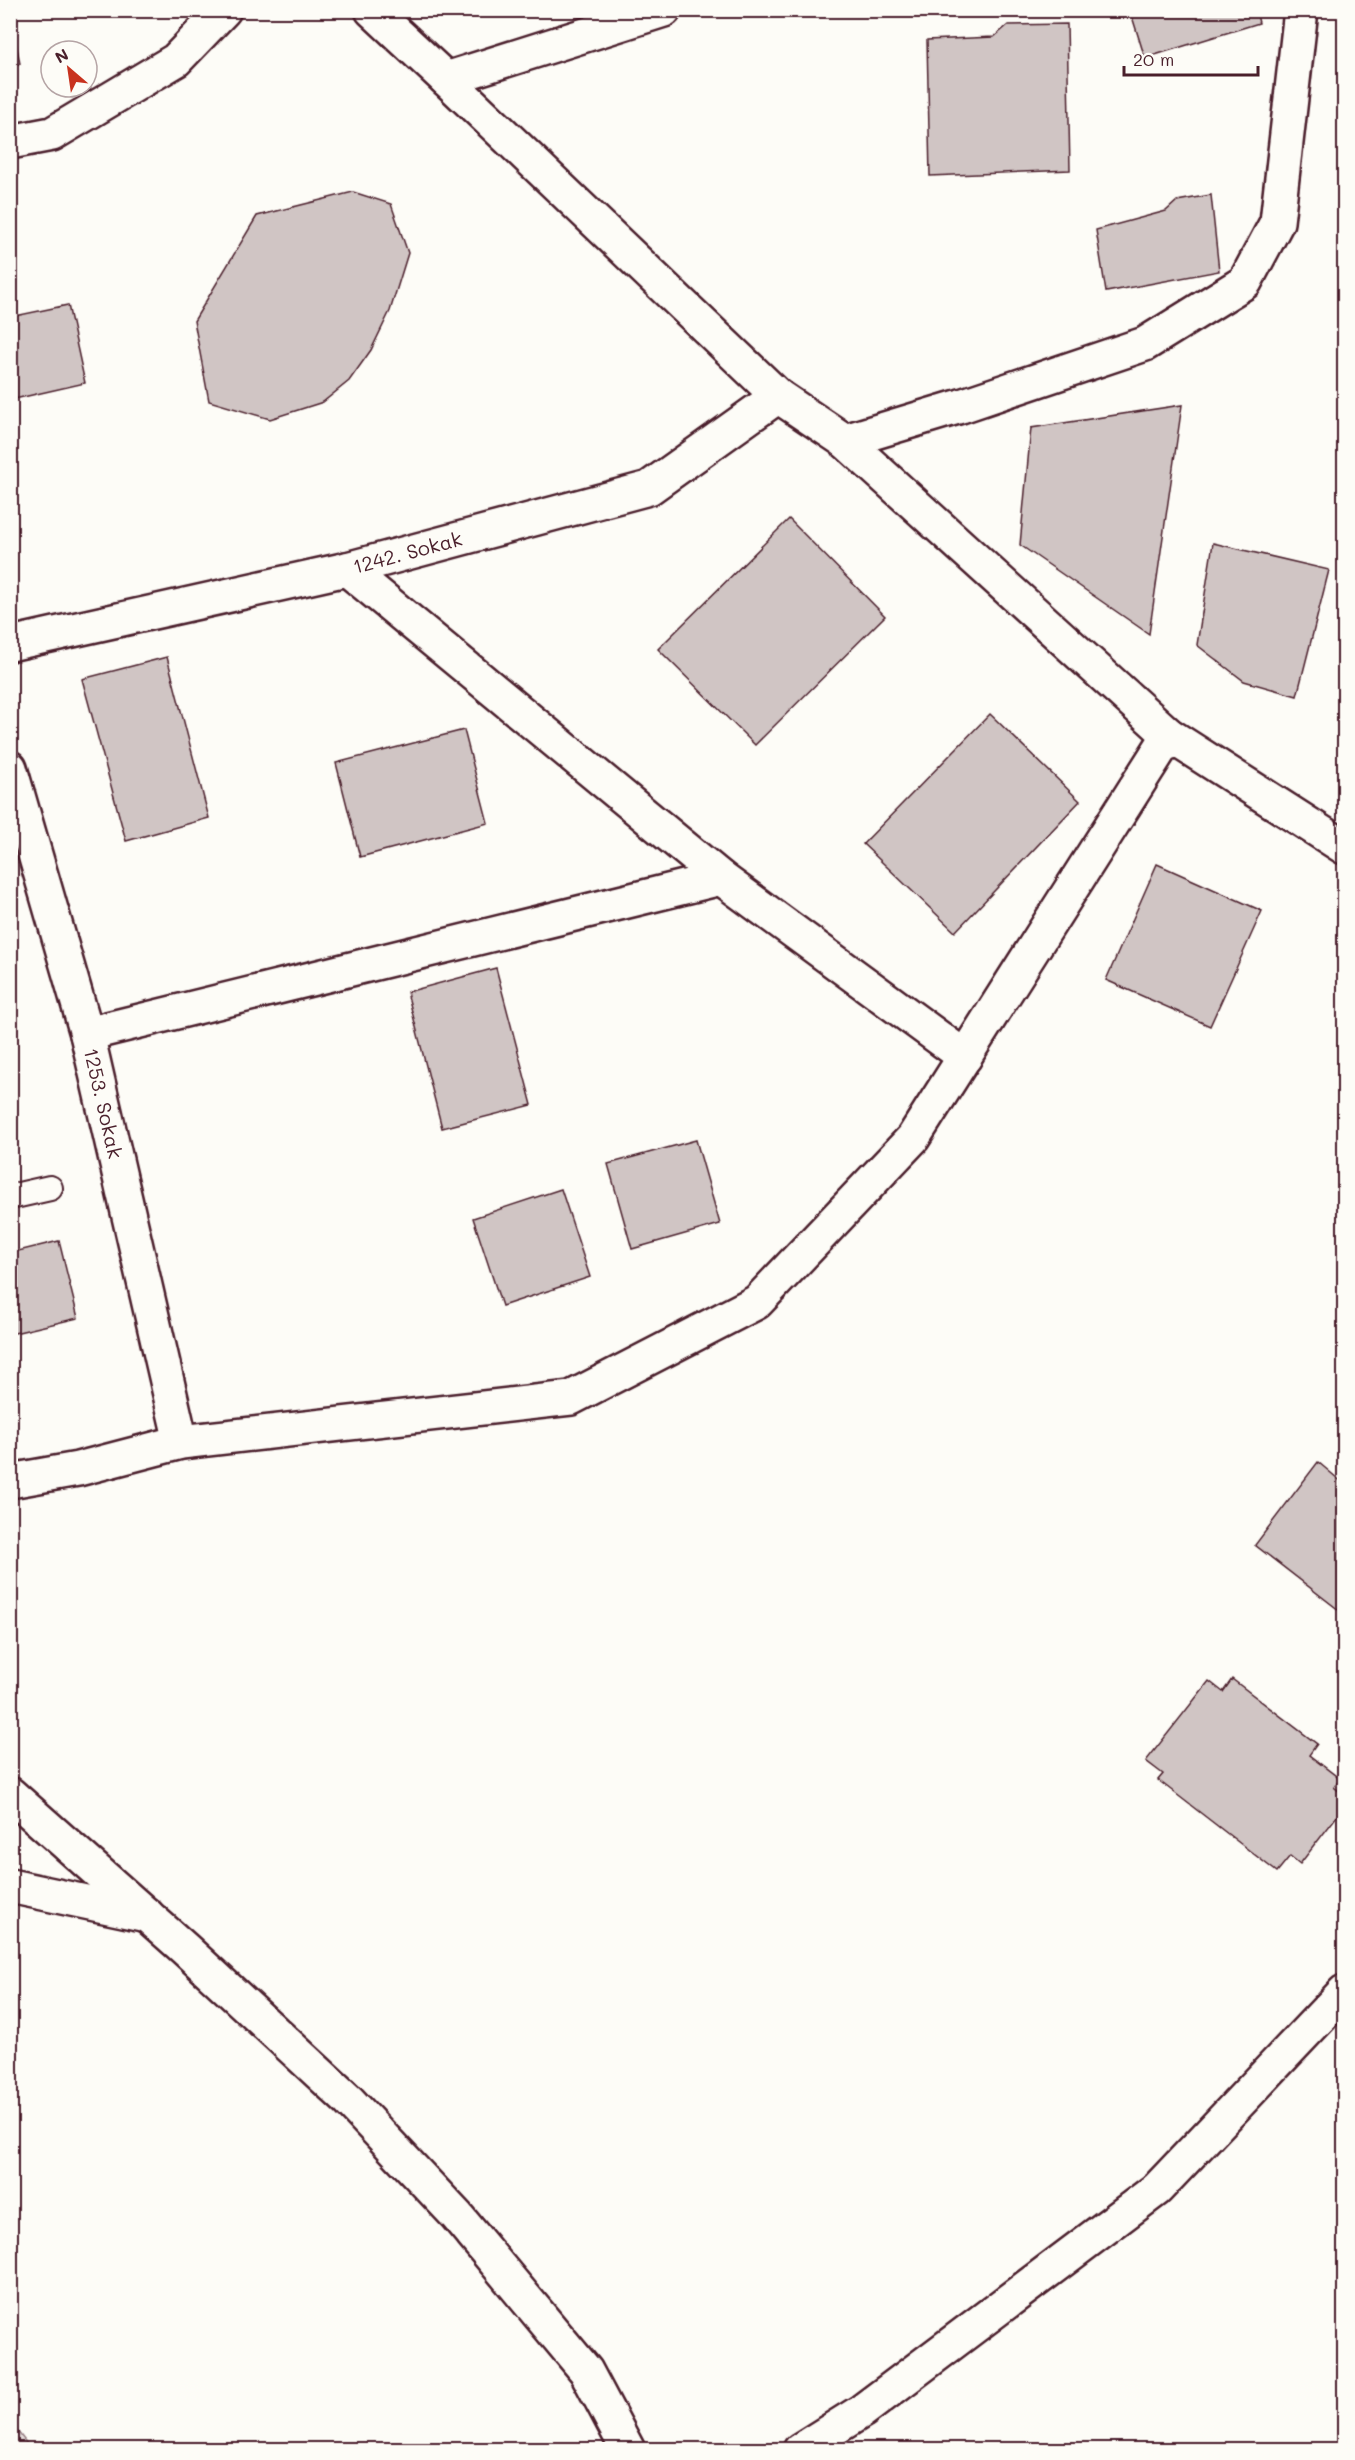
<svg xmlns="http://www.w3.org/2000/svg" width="1355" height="2460" viewBox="0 0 1355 2460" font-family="Mali,sans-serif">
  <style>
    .green { fill: #e3dcda; stroke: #967e82; stroke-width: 1.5 }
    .building { fill: #d0c5c4; stroke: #4a1f2b; stroke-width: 1.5 }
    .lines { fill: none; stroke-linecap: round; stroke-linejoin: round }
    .service-casing { stroke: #4a1f2b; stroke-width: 28 }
    .minor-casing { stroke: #4a1f2b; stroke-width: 38 }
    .secondary-casing { stroke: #4a1f2b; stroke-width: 38 }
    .service { stroke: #fdfcf7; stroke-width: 24 }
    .minor { stroke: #fdfcf7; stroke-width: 33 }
    .secondary { stroke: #fdfcf7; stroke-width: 33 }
    .labels { text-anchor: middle; stroke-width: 6; stroke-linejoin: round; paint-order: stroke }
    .street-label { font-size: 20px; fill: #4a1f2b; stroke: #fdfcf7 }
  </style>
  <rect width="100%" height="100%" fill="#fdfcf7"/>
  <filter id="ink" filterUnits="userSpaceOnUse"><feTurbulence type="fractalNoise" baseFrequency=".0167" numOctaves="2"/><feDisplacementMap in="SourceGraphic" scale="12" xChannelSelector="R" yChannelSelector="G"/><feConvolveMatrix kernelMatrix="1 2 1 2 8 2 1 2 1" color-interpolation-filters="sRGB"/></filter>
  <g filter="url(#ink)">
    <polygon class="green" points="11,2423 31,2449 11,2449"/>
    <g class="building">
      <polygon points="10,10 20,64 10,66"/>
      <polygon points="1130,10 1256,10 1259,23 1145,58"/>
      <polygon points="1067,24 1070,170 930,176 927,40 994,37 1008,25"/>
      <polygon points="353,192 391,204 408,253 390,311 371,350 349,381 323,402 270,419 209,401 194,321 257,216"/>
      <polygon points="1211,195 1219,271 1106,292 1096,230 1166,211 1177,201"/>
      <polygon points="68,305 85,383 10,400 10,317"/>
      <polygon points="1182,405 1149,634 1020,545 1031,428"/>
      <polygon points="789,519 885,616 755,745 658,649"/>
      <polygon points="1213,543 1329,570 1297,696 1244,681 1197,645"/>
      <polygon points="167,657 209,818 126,841 82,679"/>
      <polygon points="990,714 1080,801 955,932 863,844"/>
      <polygon points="464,730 488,823 360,857 336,763"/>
      <polygon points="1157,864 1262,911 1210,1026 1106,980"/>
      <polygon points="496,968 532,1105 442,1128 407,992"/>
      <polygon points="696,1140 720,1224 632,1249 608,1164"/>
      <polygon points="561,1189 590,1277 502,1306 473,1218"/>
      <polygon points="59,1241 78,1318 10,1334 10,1253"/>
      <polygon points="1318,1462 1344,1484 1344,1614 1255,1545"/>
      <polygon points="1232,1679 1317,1744 1309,1755 1340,1779 1334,1787 1344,1795 1344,1807 1300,1864 1290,1856 1277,1872 1158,1780 1163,1774 1146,1761 1209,1681 1223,1692"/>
    </g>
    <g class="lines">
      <defs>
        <polyline id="service" points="10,1197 50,1188"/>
        <g id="minor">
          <polyline points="446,79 664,10"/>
          <polyline points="10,142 52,134 176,60 224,10"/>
          <polyline points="845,441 961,406 1145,344 1245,282 1277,222 1301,10"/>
          <polyline points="347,569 721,878 965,1057"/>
          <path id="s1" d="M10,644L347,569L649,488L778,396"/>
          <path id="s2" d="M10,768L87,1034L181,1442"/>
          <polyline points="87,1034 721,878"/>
          <polyline points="10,1481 78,1469 181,1442 571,1398 757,1302 913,1138 1169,735"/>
          <polyline points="10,1794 185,1949 348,2100 457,2216 586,2371 628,2450"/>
          <polyline points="10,1886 147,1915"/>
          <polyline points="800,2450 862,2411 1157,2189 1344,1992"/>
        </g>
        <polyline id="secondary" points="372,10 446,79 778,396 845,441 1169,735 1344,847"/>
      </defs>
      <use href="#service" class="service-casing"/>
      <use href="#minor" class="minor-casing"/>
      <use href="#secondary" class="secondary-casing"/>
      <use href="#service" class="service"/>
      <use href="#minor" class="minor"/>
      <use href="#secondary" class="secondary"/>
    </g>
  </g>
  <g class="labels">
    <g class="street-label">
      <text dy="7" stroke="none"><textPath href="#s1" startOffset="408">1242. Sokak</textPath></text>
      <text dy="7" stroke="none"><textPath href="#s2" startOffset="348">1253. Sokak</textPath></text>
    </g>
  </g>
  <rect width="1355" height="2460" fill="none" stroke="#fdfcf7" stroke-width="36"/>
  <rect x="18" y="18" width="1319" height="2424" fill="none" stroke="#4a1f2b" stroke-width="2" filter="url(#ink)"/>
  <g transform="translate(69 69) rotate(331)"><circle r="28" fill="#fdfcf7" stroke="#b5a4a5" stroke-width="1.5"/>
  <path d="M0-4.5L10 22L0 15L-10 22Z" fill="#c8321e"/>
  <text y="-9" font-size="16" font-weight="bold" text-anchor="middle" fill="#4a1f2b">N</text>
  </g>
  <path d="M1124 66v9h134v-9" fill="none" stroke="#4a1f2b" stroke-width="3"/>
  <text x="1133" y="66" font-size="18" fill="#4a1f2b" stroke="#fdfcf7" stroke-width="4.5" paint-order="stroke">20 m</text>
</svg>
